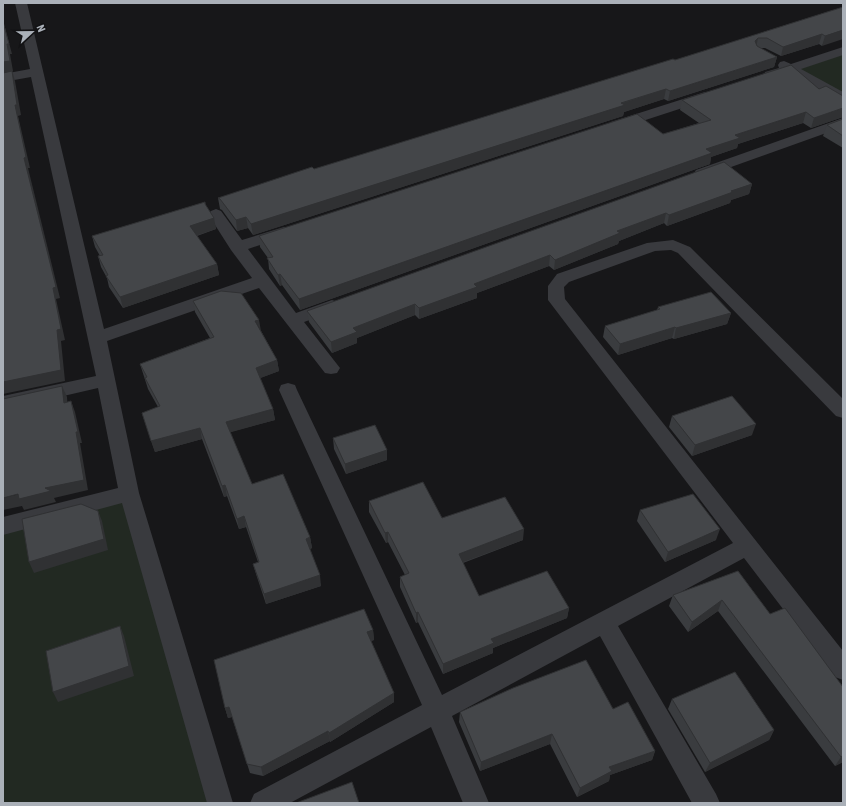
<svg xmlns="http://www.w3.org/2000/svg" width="846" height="806" viewBox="0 0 846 806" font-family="'Asap Condensed',sans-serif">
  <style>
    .green { fill: #222922 }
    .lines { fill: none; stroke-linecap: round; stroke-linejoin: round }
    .street { fill: #393a3e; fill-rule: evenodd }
    .wall { fill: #3a3c3f }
    .shaded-wall { fill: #303133 }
    .building { fill: #444649; stroke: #303133 }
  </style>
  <rect width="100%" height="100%" fill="#171719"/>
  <g class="green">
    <polygon points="843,51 843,97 791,69"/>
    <polygon points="129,493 220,803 3,803 3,525"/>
  </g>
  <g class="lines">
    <g class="street">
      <polygon points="15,3 27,3 104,329 252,278 231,250 208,214 211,211 216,209 221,211 242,240 284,227 290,229 292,232 290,235 248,249 296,313 332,300 338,302 341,306 338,310 304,322 340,368 337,373 331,374 325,373 259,288 107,341 139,493 233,803 207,803 122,503 3,535 3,517 118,488 98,388 3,410 3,396 96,376 31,77 3,82 3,74 30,69"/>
      <polygon points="843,47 843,55 801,69 843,92 843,101 789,73 770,79 765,78 764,75 765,72 779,68 778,65 780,62 784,61 791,64"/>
      <polygon points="705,92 710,93 712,96 710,99 621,128 616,129 611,128 609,125 611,122"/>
      <polygon points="843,118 843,127 706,176 701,177 696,176 694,173 696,170"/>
      <polygon points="673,240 690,247 843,399 843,418 836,416 678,253 671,250 655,251 569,282 564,287 565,299 843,651 843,680 835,677 744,558 618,626 716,794 720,803 692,803 600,636 452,716 489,803 463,803 431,727 290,803 250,803 254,794 422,705 279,390 281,385 288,383 295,385 297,390 442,695 733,543 548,300 548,286 557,274 647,243"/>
    </g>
  </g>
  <g class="wall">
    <polygon points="843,7 822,46 819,44 781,56 765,48 760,48 777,57 774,67 668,101 664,99 624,112 623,116 253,235 248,228 237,231 222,210 220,209 218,198 675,60"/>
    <polygon points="819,89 843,96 843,117 811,128 803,123 738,144 737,148 711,157 710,164 300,310 282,285 280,286 269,269 268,258 260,247 259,236 663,134 699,123 680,110 682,100"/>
    <polygon points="843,119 843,148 823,136 827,125"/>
    <polygon points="752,184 749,194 731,200 730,203 667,226 664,223 619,241 618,244 554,270 549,266 477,293 477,298 419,319 415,315 357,338 357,343 332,353 309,322 307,311"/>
    <polygon points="205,202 206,206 214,218 216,229 197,236 217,264 219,275 123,308 109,287 107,278 101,267 98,256 100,256 95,247 92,236"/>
    <polygon points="193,301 261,331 277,360 279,371 260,378 273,409 275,420 230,432 252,484 310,537 312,548 310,549 321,586 266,604 256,574 253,564 258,562 246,527 239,529 227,496 224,497 202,439 155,452 142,413 158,407 148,389 140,364 210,338 195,312"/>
    <polygon points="658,307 731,313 727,324 674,339 672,338 618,355 603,337 605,326 657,310"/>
    <polygon points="672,416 752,435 692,456 669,427"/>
    <polygon points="333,438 387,450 387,460 346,474 334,449"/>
    <polygon points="369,501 442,518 523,540 463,563 479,596 569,608 567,618 493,648 493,653 443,674 418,622 416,623 400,587 400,577 405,575 388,542 386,543 369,512"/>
    <polygon points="640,510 716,540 665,562 637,521"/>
    <polygon points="738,571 770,614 785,608 843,762 835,766 718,611 688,632 669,606 673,595"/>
    <polygon points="373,630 374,640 371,641 394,693 394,702 330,742 330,741 263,776 250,773 232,717 228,718 225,708"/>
    <polygon points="672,699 774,730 769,740 705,772 668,709"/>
    <polygon points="613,709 655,751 652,760 610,775 609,781 577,797 550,744 480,771 459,722 460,712"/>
  </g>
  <g class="shaded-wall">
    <polygon points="3,20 12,54 10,54 13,71 3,73"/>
    <polygon points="843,30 843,39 822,46 825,36"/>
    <polygon points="822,34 819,44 781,56 783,47"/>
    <polygon points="758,38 756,48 755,41"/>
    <polygon points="777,57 774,67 668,101 670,91"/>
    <polygon points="12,71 15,81 21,115 18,116 30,168 28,168 60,298 56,299 65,340 61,341 65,381 3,394 3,382 24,158 15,105"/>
    <polygon points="666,89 664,99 624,112 623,116 253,235 251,224"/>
    <polygon points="843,108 843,117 811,128 814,118"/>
    <polygon points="806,112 803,123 738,144 737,148 711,157 710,164 300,310 299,299 706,149 735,135"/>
    <polygon points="752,184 749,194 731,200 730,203 667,226 669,215 731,191"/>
    <polygon points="666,213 664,223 619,241 618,244 554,270 555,260 617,231"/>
    <polygon points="246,217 248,228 237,231 236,220"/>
    <polygon points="214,218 216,229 192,237 190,226"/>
    <polygon points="550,255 549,266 477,293 477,298 419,319 419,308 474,284"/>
    <polygon points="217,264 219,275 123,308 120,297"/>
    <polygon points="280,274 282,285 280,286 278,275"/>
    <polygon points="415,304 415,315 357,338 357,343 332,353 331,342 353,328"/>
    <polygon points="731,313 727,324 674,339 676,328"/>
    <polygon points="259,320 261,331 255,321"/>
    <polygon points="675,327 672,338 618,355 620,344"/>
    <polygon points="277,360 279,371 258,379 256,368"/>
    <polygon points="62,386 67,397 68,414 64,403"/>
    <polygon points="71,401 75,412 82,443 80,443 88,490 54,498 56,502 24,510 22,506 3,510 3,498 45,488 76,432"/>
    <polygon points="273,409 275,420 228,433 226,422"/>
    <polygon points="756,424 752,435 692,456 695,445"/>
    <polygon points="200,428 202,439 155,452 151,441"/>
    <polygon points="387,450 387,460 346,474 345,464"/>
    <polygon points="225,485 227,496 224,497 222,486"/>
    <polygon points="98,511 102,521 108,550 34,573 29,562"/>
    <polygon points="244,516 246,527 239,529 237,519"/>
    <polygon points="524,529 523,540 458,564 459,554"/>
    <polygon points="720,529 716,540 665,562 668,552"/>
    <polygon points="388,532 388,542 386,543 385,533"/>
    <polygon points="310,537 312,548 307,550 306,539"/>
    <polygon points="320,575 321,586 266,604 264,594"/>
    <polygon points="722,600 718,611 688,632 692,622"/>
    <polygon points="569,608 567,618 493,648 493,653 443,674 443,664 491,639"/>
    <polygon points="418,612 418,622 416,623 416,613"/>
    <polygon points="120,626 124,636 134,676 58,702 53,692"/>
    <polygon points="373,630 374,640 368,642 367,632"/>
    <polygon points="394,693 394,702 330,742 329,733"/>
    <polygon points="229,707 232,717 228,718 225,708"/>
    <polygon points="774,730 769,740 705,772 710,763"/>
    <polygon points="328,731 330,741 263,776 261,767"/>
    <polygon points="552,734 550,744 480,771 481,762"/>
    <polygon points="655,751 652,760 610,775 609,781 577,797 580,788 609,767"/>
    <polygon points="843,756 843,762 835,766 841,757"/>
  </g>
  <g class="building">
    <polygon points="843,7 843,30 825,36 822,34 783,47 767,38 758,38 755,41 757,46 777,57 670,91 666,89 621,103 625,105 251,224 246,217 236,220 220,199 218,198 312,167 314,169 673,59 675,60"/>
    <polygon points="3,22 9,44 7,44 10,61 3,62"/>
    <polygon points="791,65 819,89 826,86 843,96 843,108 814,118 806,112 735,135 740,138 706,149 712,153 299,299 280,274 278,275 267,258 273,257 259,236 637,114 663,134 711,120 682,100"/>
    <polygon points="12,71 17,105 15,105 26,157 24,158 56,287 53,288 61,329 57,330 61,370 3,382 3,73"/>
    <polygon points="843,119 843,136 827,125"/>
    <polygon points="724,162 752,184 731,191 733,192 669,215 666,213 617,231 620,233 555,260 550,255 474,284 477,287 419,308 415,304 353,328 357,332 331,342 307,311"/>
    <polygon points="205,202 205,204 214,218 190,226 217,264 120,297 106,276 108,275 98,256 103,255 92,236"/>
    <polygon points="221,291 241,293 259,320 255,321 277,360 256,368 273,409 226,422 252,484 283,474 310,537 306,539 320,575 264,594 253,564 259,562 244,516 237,519 225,485 222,486 200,428 151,441 142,413 160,406 145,378 147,377 140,364 214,337 193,301"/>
    <polygon points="711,292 731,313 676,328 675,327 620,344 605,326 660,309 658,307"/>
    <polygon points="62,386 64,403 71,401 78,432 76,432 84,480 45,488 51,491 19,499 18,494 3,498 3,399"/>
    <polygon points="732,396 756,424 695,445 672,416"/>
    <polygon points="375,425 387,450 345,464 333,438"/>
    <polygon points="423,482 442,518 505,497 524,529 459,554 479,596 547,571 569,608 491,639 494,643 443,664 418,612 416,613 400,577 409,573 388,532 385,533 369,501"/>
    <polygon points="693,494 720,529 668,552 640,510"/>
    <polygon points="81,504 98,511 104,539 29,562 22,519"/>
    <polygon points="738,571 770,614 785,608 843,687 843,756 841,757 722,600 692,622 673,595"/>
    <polygon points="364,609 373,630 367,632 394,693 329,733 328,731 261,767 247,764 229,707 225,708 214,660"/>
    <polygon points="120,626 129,666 53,692 46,651"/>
    <polygon points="586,660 613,709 628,702 655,751 609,767 612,771 580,788 552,734 481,762 460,712 513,688"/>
    <polygon points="735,672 774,730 710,763 672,699"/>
    <polygon points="352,782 359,803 296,803"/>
  </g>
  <rect width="846" height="806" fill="none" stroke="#aab0b8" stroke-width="8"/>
  <g transform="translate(32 32) rotate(68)" stroke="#121214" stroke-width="3" paint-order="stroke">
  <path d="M0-3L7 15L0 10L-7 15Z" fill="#aab0b8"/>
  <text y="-6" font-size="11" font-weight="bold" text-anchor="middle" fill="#aab0b8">N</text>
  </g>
</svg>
